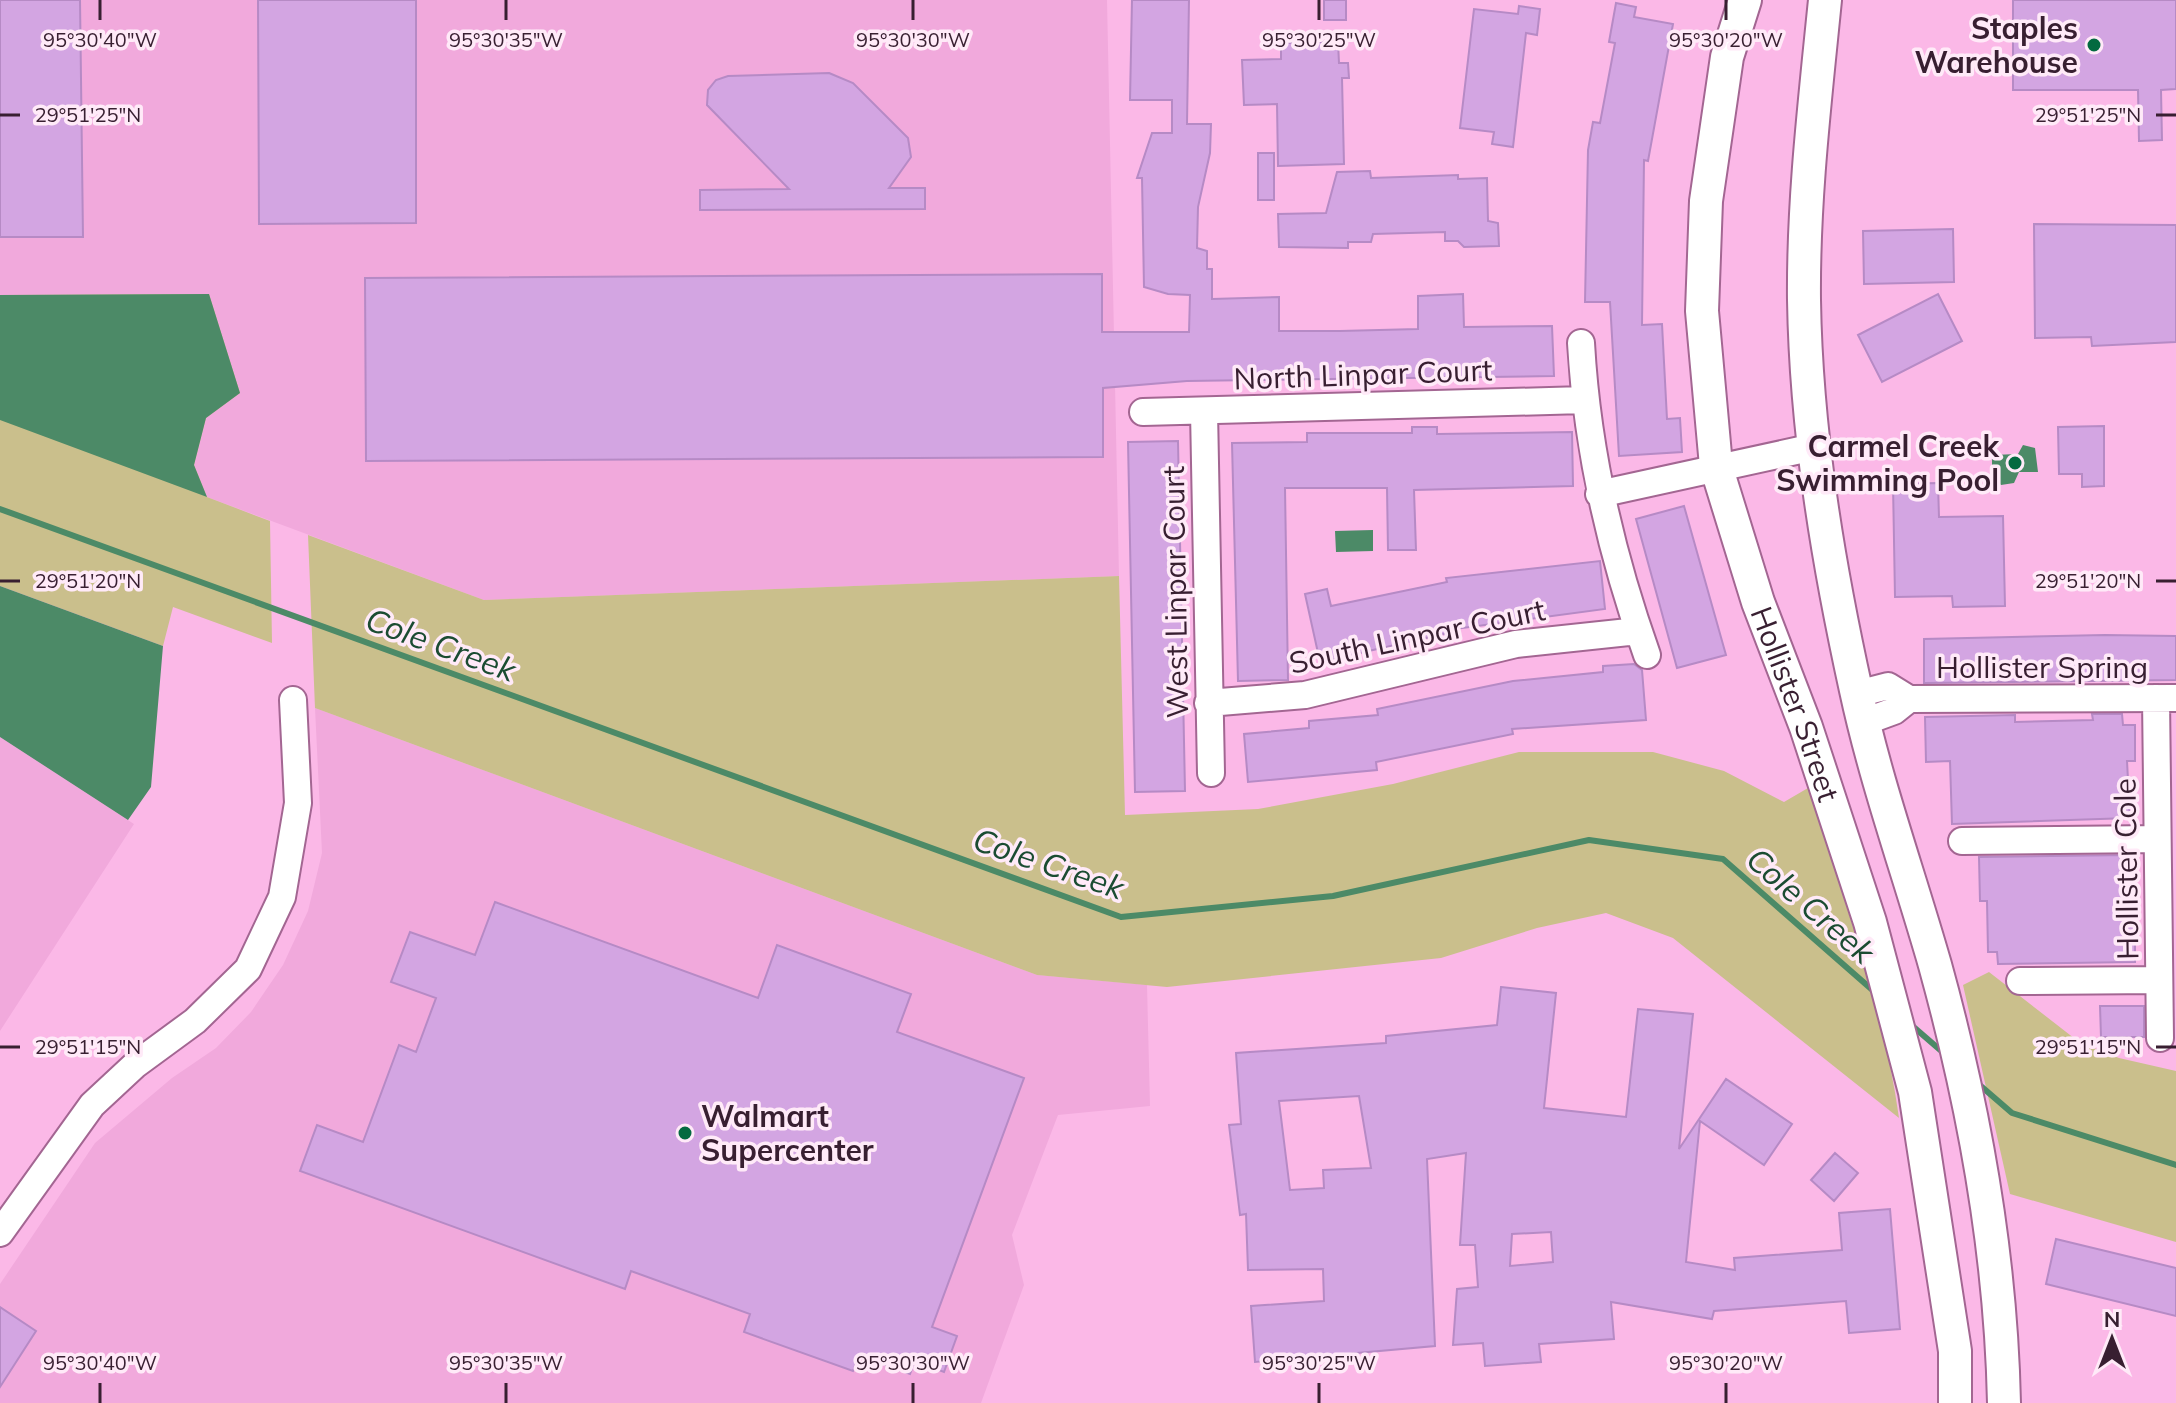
<svg xmlns="http://www.w3.org/2000/svg" width="2176" height="1403" viewBox="0 0 2176 1403" font-family="Mulish,sans-serif">
  <style>
    .built { fill: #f1a9dc }
    .green { fill: #cabf8c }
    .water { fill: #4c8a67 }
    .lines { fill: none; stroke-linecap: round; stroke-linejoin: round }
    .stream { stroke: #4c8a67; stroke-width: 6 }
    .building { fill: #d3a5e2; stroke: #b68ac5; stroke-width: 2; fill-rule: evenodd }
    .minor-casing { stroke: #a36692; stroke-width: 30 }
    .major-casing { stroke: #a36692; stroke-width: 36 }
    .minor { stroke: #fff; stroke-width: 26 }
    .major { stroke: #fff; stroke-width: 32 }
    .ticks { fill: none; stroke: #381f31; stroke-width: 3 }
    .poi-dot { fill: #036a40; stroke: #ffeaf8; stroke-width: 3 }
    .labels { text-anchor: middle; dominant-baseline: central; stroke-width: 7; stroke-linejoin: round; paint-order: stroke }
    .poi-label { font-size: 30px; font-weight: bold; fill: #381f31; stroke: #ffeaf8; text-anchor: end }
    .street-label { font-size: 30px; fill: #381f31; stroke: #ffeaf8 }
    .water-label { font-size: 32px; font-style: italic; fill: #1b4c32; stroke: #ffeaf8 }
    .ticks-label { font-size: 20px; text-anchor: middle; fill: #381f31; stroke: #ffeaf8; stroke-width: 7; stroke-linejoin: round; paint-order: stroke }
  </style>
  <rect width="100%" height="100%" fill="#fbb8e7"/>
  <path class="built" d="M0 0H1107L1119 576 484 600 207 497 194 465 206 418 209 295H0Z
    M315 708 1037 975 1147 985 1150 1106 1058 1115 1012 1235 1024 1285 981 1403H0V1284L95 1143 172 1078 216 1048 251 1012 283 965 308 911 322 853Z
    M0 737 134 824 0 1031Z"/>
  <path class="green" d="M209 294 240 393 206 418 194 465 207 497 270 521 272 643 173 607 163 646 0 586V295Z
    M308 535 484 600 1119 576 1125 815 1258 809 1393 784 1519 752H1653L1724 771 1784 802 1808 788C1842 893 1884 1009 1899 1118L1673 938 1606 913 1537 928 1441 958 1167 987 1037 975 315 708Z
    M1989 972 2079 1042 2119 1058 2176 1071V1242L2010 1194 1963 985Z"/>
  <path class="water" d="M209 294 240 393 206 418 194 465 207 497 0 420V295Z
    M2023 445 2035 448 2038 472H2019L2014 483 2001 485 1992 476V455L2018 454Z
    M1373 530V551L1336 552 1335 531Z
    M0 586 163 646 151 787 128 820 0 737Z"/>
  <g class="lines">
    <path class="stream" d="M0 509 1121 917 1333 896 1589 840 1723 859 1877 994
      M1909 1023 1946 1055
      M1975 1081 2012 1113 2176 1165"/>
  </g>
  <path class="building" d="M0 0H80L83 237H0Z
    M258 0H416V223L259 224Z
    M1132 0H1189L1187 124H1211L1210 153 1198 207 1197 248 1207 251V269H1212V299L1279 297V331H1340L1418 329V296L1463 294 1464 327 1552 326 1554 376 1187 381 1103 388V457L366 461 365 278 1102 274V332H1189L1190 295 1168 294 1144 287 1142 178H1137L1152 133H1172V100H1130Z
    M1324 0H1346V20H1324Z
    M2013 0H2176V89L2161 90 2162 140 2139 141 2138 90H2013Z
    M1616 3 1636 7 1634 17 1673 24 1648 161 1644 160 1642 325 1662 324 1667 419 1680 418 1682 452 1619 456 1610 302H1585L1588 150 1593 122 1600 123 1615 43 1609 42Z
    M1519 6 1540 9 1537 35 1526 33 1513 147 1492 144 1494 132 1460 128 1474 9 1518 14Z
    M1338 42 1339 63H1348L1349 78H1342L1344 164 1278 166 1277 104 1244 105 1242 60 1281 59V43Z
    M829 73 853 83 908 138 911 157 889 188H925V209L700 210V190L789 189 707 105 708 90 716 80 728 76Z
    M1258 153H1274V200H1258Z
    M1370 171 1371 178 1458 175V179L1487 178 1488 221 1498 223 1499 246 1464 247 1458 241H1445V232L1373 234 1371 242H1348V248L1279 247 1278 214 1326 213 1337 172Z
    M2034 224 2176 225V342L2092 346 2091 337 2035 338Z
    M1953 229 1954 282 1864 284 1863 231Z
    M1938 294 1962 341 1882 382 1858 335Z
    M2104 426V486L2082 487V474H2059L2058 427Z
    M1412 427H1437V434L1572 432 1573 486 1414 490 1416 550H1388L1387 488H1285L1288 680 1238 681 1232 443 1307 442V433H1412Z
    M1178 441 1185 791 1135 792 1128 442Z
    M1938 483 1939 517 2003 516 2005 606 1953 607 1952 596 1895 597 1893 484Z
    M1684 506 1726 655 1677 668 1636 519Z
    M1600 561 1605 609 1447 630 1448 633 1320 662 1305 594 1327 589 1331 606 1447 582 1446 578Z
    M2105 635 2176 636V680L1924 683V639Z
    M1634 664 1642 670 1646 720 1512 729 1513 734 1376 762 1377 770 1248 782 1244 734 1309 728V721L1378 715 1377 709 1513 681 1603 672V666Z
    M2092 714H2122L2123 725H2135V761H2127L2130 818 1952 824 1950 761 1926 762 1925 717 2015 715V722L2093 720Z
    M2129 855 2128 915H2135V962L1998 964 1997 952H1988L1987 901H1980L1979 857Z
    M495 902 758 998 777 945 911 994 897 1032 1024 1078 932 1327 957 1336 944 1372 915 1361 910 1374 859 1355 853 1371 744 1332 750 1314 631 1271 625 1289 300 1171 317 1125 363 1142 399 1045 416 1052 436 998 391 982 410 932 475 955Z
    M1501 987 1556 993 1544 1108 1626 1117 1638 1009 1693 1014 1679 1149 1726 1079 1792 1124 1764 1165 1700 1121 1686 1262 1735 1270 1734 1258 1842 1250 1839 1213 1890 1209 1900 1329 1849 1333 1846 1301 1714 1311 1712 1319 1611 1302 1614 1339 1539 1344 1541 1362 1485 1366 1483 1343 1453 1345 1457 1289 1478 1287 1475 1245H1460L1466 1153 1427 1159 1435 1346 1255 1362 1251 1306 1324 1301 1323 1269 1248 1270 1246 1214 1240 1215 1229 1125 1241 1124 1236 1053 1386 1043V1036L1497 1025ZM1359 1096 1371 1168 1323 1170 1324 1188 1290 1190 1279 1101ZM1551 1232 1553 1262 1510 1266 1512 1234Z
    M2100 1006H2144V1037H2101Z
    M1835 1153 1858 1173 1834 1201 1811 1180Z
    M2056 1239 2176 1268V1316L2046 1284Z
    M0 1307 36 1331 0 1387Z"/>
  <g class="lines">
    <g class="minor-casing">
      <path id="minor" d="M1581 343C1587 450 1611 554 1647 655
        M1204 411 1211 773
        M1143 412 1584 400
        M1599 494 1814 447
        M1857 694 1888 686 1909 699 2176 698
        M2156 698 2160 1038
        M1208 703 1305 695 1516 644 1638 631
        M1864 722 1894 711 1909 699
        M1962 841 2157 839
        M2020 981 2159 980
        M0 1233 92 1105 135 1065 195 1021 248 969 282 897 298 803 293 700"/>
    </g>
    <g class="major-casing">
      <g id="major">
        <path id="s1" d="M1745 0 1727 57 1706 201 1702 311 1716 466 1758 602 1806 727 1870 922 1915 1092 1955 1351V1403"/>
        <path d="M1825 0C1815 100 1803 200 1804 300 1806 431 1828 563 1856 690 1876 783 1909 874 1935 965 1974 1106 2001 1256 2004 1403"/>
      </g>
    </g>
    <use href="#minor" class="minor"/>
    <use href="#major" class="major"/>
  </g>
  <path class="ticks" d="M100 0V20M506 0V20M913 0V20M1319 0V20M1726 0V20M0 115H20M2156 115H2176M0 581H20M2156 581H2176M0 1047H20M2156 1047H2176M100 1383V1403M506 1383V1403M913 1383V1403M1319 1383V1403M1726 1383V1403"/>
  <g class="poi-dot">
    <circle cx="2094" cy="45" r="8"/>
    <circle cx="2015" cy="463" r="8"/>
    <circle cx="685" cy="1133" r="8"/>
  </g>
  <g class="labels">
    <g class="poi-label">
      <text x="2078" y="28">Staples<tspan x="2078" dy="34">Warehouse</tspan></text>
      <text x="1999" y="446">Carmel Creek<tspan x="1999" dy="34">Swimming Pool</tspan></text>
      <text x="701" y="1116" text-anchor="start">Walmart<tspan x="701" dy="34">Supercenter</tspan></text>
    </g>
    <g class="street-label">
      <text transform="translate(1363 374) rotate(-2)">North Linpar Court</text>
      <text transform="translate(1175 592) rotate(-91)">West Linpar Court</text>
      <text transform="translate(1417 636) rotate(-12)">South Linpar Court</text>
      <text x="2042" y="667">Hollister Spring</text>
      <text stroke="none"><textPath href="#s1" startOffset="722">Hollister Street</textPath></text>
      <text transform="translate(2126 869) rotate(-91)">Hollister Cole</text>
    </g>
    <g class="water-label">
      <text transform="translate(441 644) rotate(20)">Cole Creek</text>
      <text transform="translate(1049 863) rotate(19)">Cole Creek</text>
      <text transform="translate(1811 905) rotate(41)">Cole Creek</text>
    </g>
  </g>
  <g class="ticks-label">
    <text x="100" y="47">95°30'40"W</text>
    <text x="506" y="47">95°30'35"W</text>
    <text x="913" y="47">95°30'30"W</text>
    <text x="1319" y="47">95°30'25"W</text>
    <text x="1726" y="47">95°30'20"W</text>
    <text x="88" y="122">29°51'25"N</text>
    <text x="2088" y="122">29°51'25"N</text>
    <text x="88" y="588">29°51'20"N</text>
    <text x="2088" y="588">29°51'20"N</text>
    <text x="88" y="1054">29°51'15"N</text>
    <text x="2088" y="1054">29°51'15"N</text>
    <text x="100" y="1370">95°30'40"W</text>
    <text x="506" y="1370">95°30'35"W</text>
    <text x="913" y="1370">95°30'30"W</text>
    <text x="1319" y="1370">95°30'25"W</text>
    <text x="1726" y="1370">95°30'20"W</text>
  </g>
  <g transform="translate(2112 1339)" stroke="#ffeaf8" stroke-width="6" paint-order="stroke">
  <path d="M0-6L14 30L0 20L-14 30Z" fill="#381f31"/>
  <text y="-12" font-size="22" font-weight="bold" text-anchor="middle" fill="#381f31">N</text>
  </g>
</svg>
